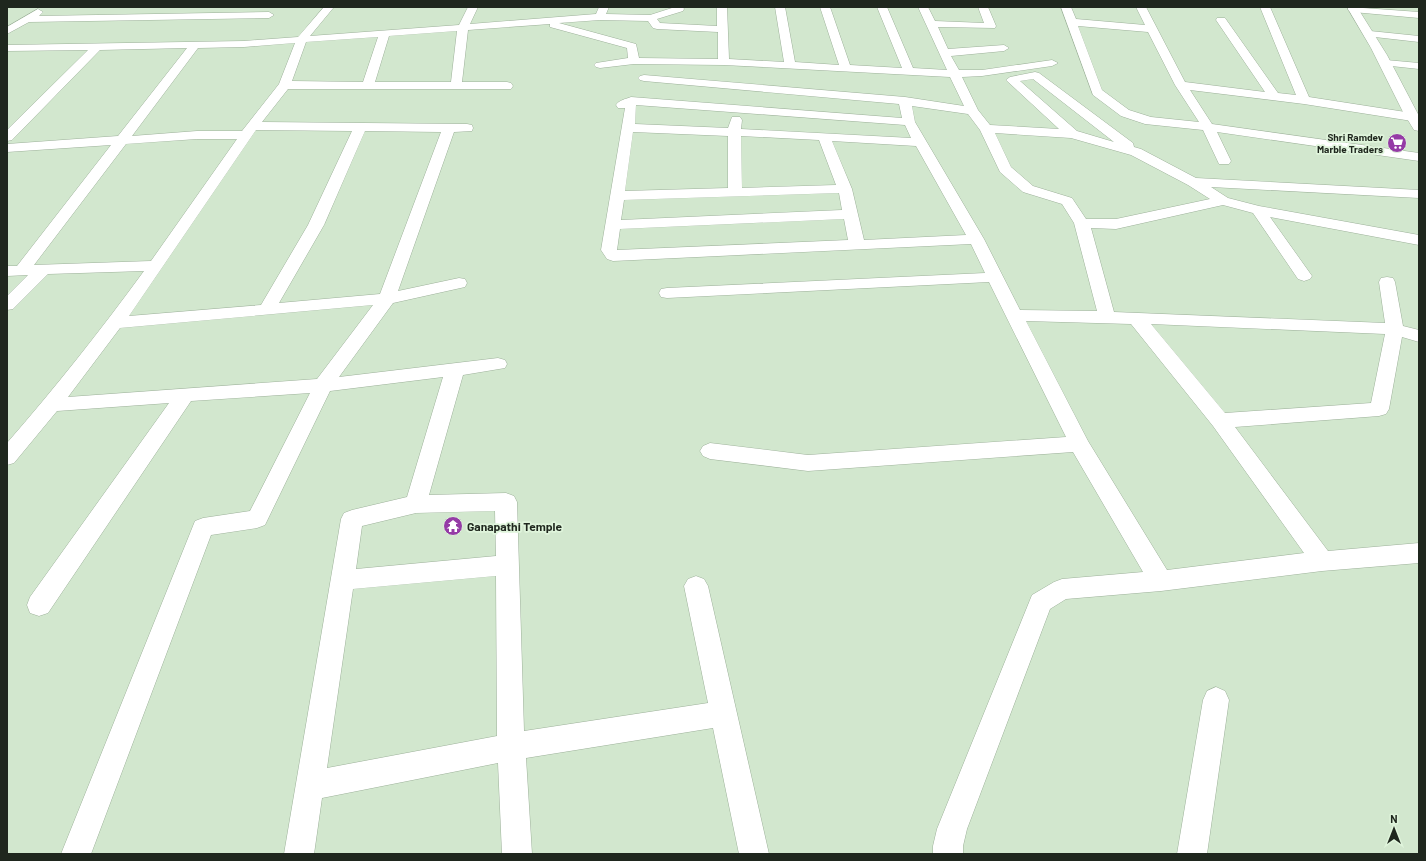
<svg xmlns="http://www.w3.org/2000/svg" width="1426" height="861" viewBox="0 0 1426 861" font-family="Barlow,sans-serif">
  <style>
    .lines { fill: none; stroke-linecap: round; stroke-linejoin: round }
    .minor-casing { stroke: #9db19a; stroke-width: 1 }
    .tertiary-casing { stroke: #9db19a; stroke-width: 1 }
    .minor { fill: #fff; fill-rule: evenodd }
    .tertiary { fill: #fff; fill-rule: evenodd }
    .labels { text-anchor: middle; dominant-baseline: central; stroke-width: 3.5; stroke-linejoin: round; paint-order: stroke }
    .far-poi-label { font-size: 10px; font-weight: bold; fill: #1f271e; stroke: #dff4db; text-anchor: end }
    .poi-label { font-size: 12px; font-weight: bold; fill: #1f271e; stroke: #dff4db; text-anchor: start }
  </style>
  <rect width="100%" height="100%" fill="#d2e7ce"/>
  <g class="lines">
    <g class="minor-casing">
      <path id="minor" d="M324 7H334L310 36 459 25 468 7H478L470 24 596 14 599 7H609L606 14 650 15 675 7H683L684 9 683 11 657 19 660 23 717 26V7H727L729 59 784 62 775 7H785L795 62 839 65 820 7H830L850 65 902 68 877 7H887L913 68 947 70 918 7H928L935 21 984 23 978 7H988L996 26 995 28 938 27 948 49 1004 45 1009 48 1004 51 951 56 959 70H982L1052 60 1058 63 1052 66 982 76 962 77 978 110 990 125 1059 129 1006 80 1010 77 1035 72 1039 73 1133 143 1134 147 1141 149 1196 178 1419 190V198L1211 187 1228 198 1259 206 1419 235V245L1270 217 1312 276 1310 279 1304 281 1298 279 1253 213 1223 205 1116 229 1091 228 1114 312 1385 323 1379 282 1381 278 1387 277 1393 278 1395 282 1403 326 1419 330V342L1402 337 1389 409 1386 414 1379 416 1235 427 1328 551 1419 543V563L1322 571 1161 591 1066 599 1050 609 967 829 963 846V854H933V846L937 829 1032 595 1054 582 1062 579 1143 572 1073 452 808 471 710 459 703 456 700 451 703 446 710 443 808 455 1066 437 989 282 667 298 661 297 659 293 661 289 667 288 985 273 971 244 613 261 607 259 601 250 625 108H618L616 105C619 100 626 99 631 97L902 118 899 104 644 81 640 80 638 78 640 76 644 75 905 97 964 106 950 77 724 65 634 64 600 68 596 67 594 65 596 63 628 58 627 48 550 27V24L468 30 462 82H507L511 83 513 86 511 89H288L262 122 467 124 472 125 473 128 472 131 454 132 398 291 459 278 465 279 467 283 465 287 393 303 339 377 498 358 505 360 507 364 505 368 463 375 429 495 506 493 514 496 517 502 524 731 708 703 684 586 688 579 696 576 704 579 708 586 769 854H739L713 728 526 758 532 854H502L498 763 322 798 314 854H284L341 519 344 513 352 510 407 497 443 377 330 391 265 525 257 528 211 535 91 854H61L195 521 203 518 250 511 310 393 191 401 48 613 39 616 30 613 27 605 30 597 169 403 57 411 14 463 7 465V443C55 388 101 330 144 271L48 274 13 309 7 310V296L28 275 7 276V266H17L111 145 7 152V144L118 136 187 48 100 50 12 140 7 141V130L88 50 7 51V45L244 41 298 37ZM600 20 648 21 653 28 657 29 718 32V59L639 58 636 44 559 23ZM457 31 451 82H375L389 36ZM378 37 363 82 292 81 306 42ZM295 43 279 84 242 131H197L132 136 198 48 244 47ZM1033 79 1114 142 1077 131 1020 81ZM636 105 905 125 911 138 741 129 742 120 740 117H732L728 128 635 124ZM912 106 968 114 980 130 1000 172 1023 192 1062 204 1074 223 1097 311 1020 310 984 239 915 122ZM256 130 352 131 308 225 261 305 129 316ZM365 131 441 132 380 294 279 303 324 225ZM633 132 728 136V188L625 191ZM995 133 1071 138 1131 155 1188 185 1210 199 1116 219H1086L1072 198 1033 186 1011 167ZM741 136 819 140 836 185 742 188ZM197 139H237L151 261 34 265 126 144ZM832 141 916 146 966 235 864 240 852 189ZM839 193 842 210 621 220 624 200ZM844 219 848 240 617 250 620 229ZM373 305 317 379 68 397 120 328ZM1026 321 1131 324 1213 426 1304 553 1167 570 1088 441ZM1151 324 1385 334 1371 403 1225 413ZM495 511 496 556 356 569 362 526 416 513ZM496 576 497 736 327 768 353 589Z
        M1061 7H1071L1076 19 1145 25 1136 7H1146L1185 82 1265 92 1216 20 1217 18H1225L1278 93 1296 95 1260 7H1270L1309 97 1412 113 1416 114 1418 117 1416 120 1412 121 1304 104 1190 90 1212 124 1419 153V161L1217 132 1231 161 1229 164H1219L1203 130 1145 124 1121 116 1093 95ZM1078 26 1148 32 1175 85 1199 122 1151 117 1129 110 1102 90Z
        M1349 7 1419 12V18L1353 12 1349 11 1348 9Z
        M38 9 43 12 39 16 269 12 274 15 269 18 29 22 7 34V27Z
        M1370 31 1419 36V42L1366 36 1365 34 1366 32Z
        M1386 60 1419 63V69L1382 65 1380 63Z
        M1216 687 1225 691 1229 700 1207 854H1177L1203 700 1207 691Z"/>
    </g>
    <g class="tertiary-casing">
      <path id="tertiary" d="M1347 7H1357L1387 55 1419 116V131L1414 130 1403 112 1371 48Z"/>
    </g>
    <use href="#minor" class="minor"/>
    <use href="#tertiary" class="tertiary"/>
  </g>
  <defs>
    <g id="supermarket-disc" transform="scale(1)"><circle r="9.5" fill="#953ba6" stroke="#dff4db"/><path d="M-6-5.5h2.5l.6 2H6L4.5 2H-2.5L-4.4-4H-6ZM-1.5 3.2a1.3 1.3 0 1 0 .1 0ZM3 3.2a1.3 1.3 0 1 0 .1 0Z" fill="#fff"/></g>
    <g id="temple-disc" transform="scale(1)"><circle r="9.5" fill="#953ba6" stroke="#dff4db"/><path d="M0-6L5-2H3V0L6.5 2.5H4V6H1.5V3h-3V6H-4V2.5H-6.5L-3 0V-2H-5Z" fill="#fff"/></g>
  </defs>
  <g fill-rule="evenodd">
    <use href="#supermarket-disc" x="1397" y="143"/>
    <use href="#temple-disc" x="453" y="526"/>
  </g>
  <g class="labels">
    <g class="far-poi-label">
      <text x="1383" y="137">Shri Ramdev<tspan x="1383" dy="12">Marble Traders</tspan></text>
    </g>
    <g class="poi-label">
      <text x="467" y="526">Ganapathi Temple</text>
    </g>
  </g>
  <rect width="1426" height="861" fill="none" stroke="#1f271e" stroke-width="16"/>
  <g transform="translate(1394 829)" stroke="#dff4db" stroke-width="3" paint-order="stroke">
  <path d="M0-3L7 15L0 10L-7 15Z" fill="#1f271e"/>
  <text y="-6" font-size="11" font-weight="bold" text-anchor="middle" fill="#1f271e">N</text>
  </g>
</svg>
